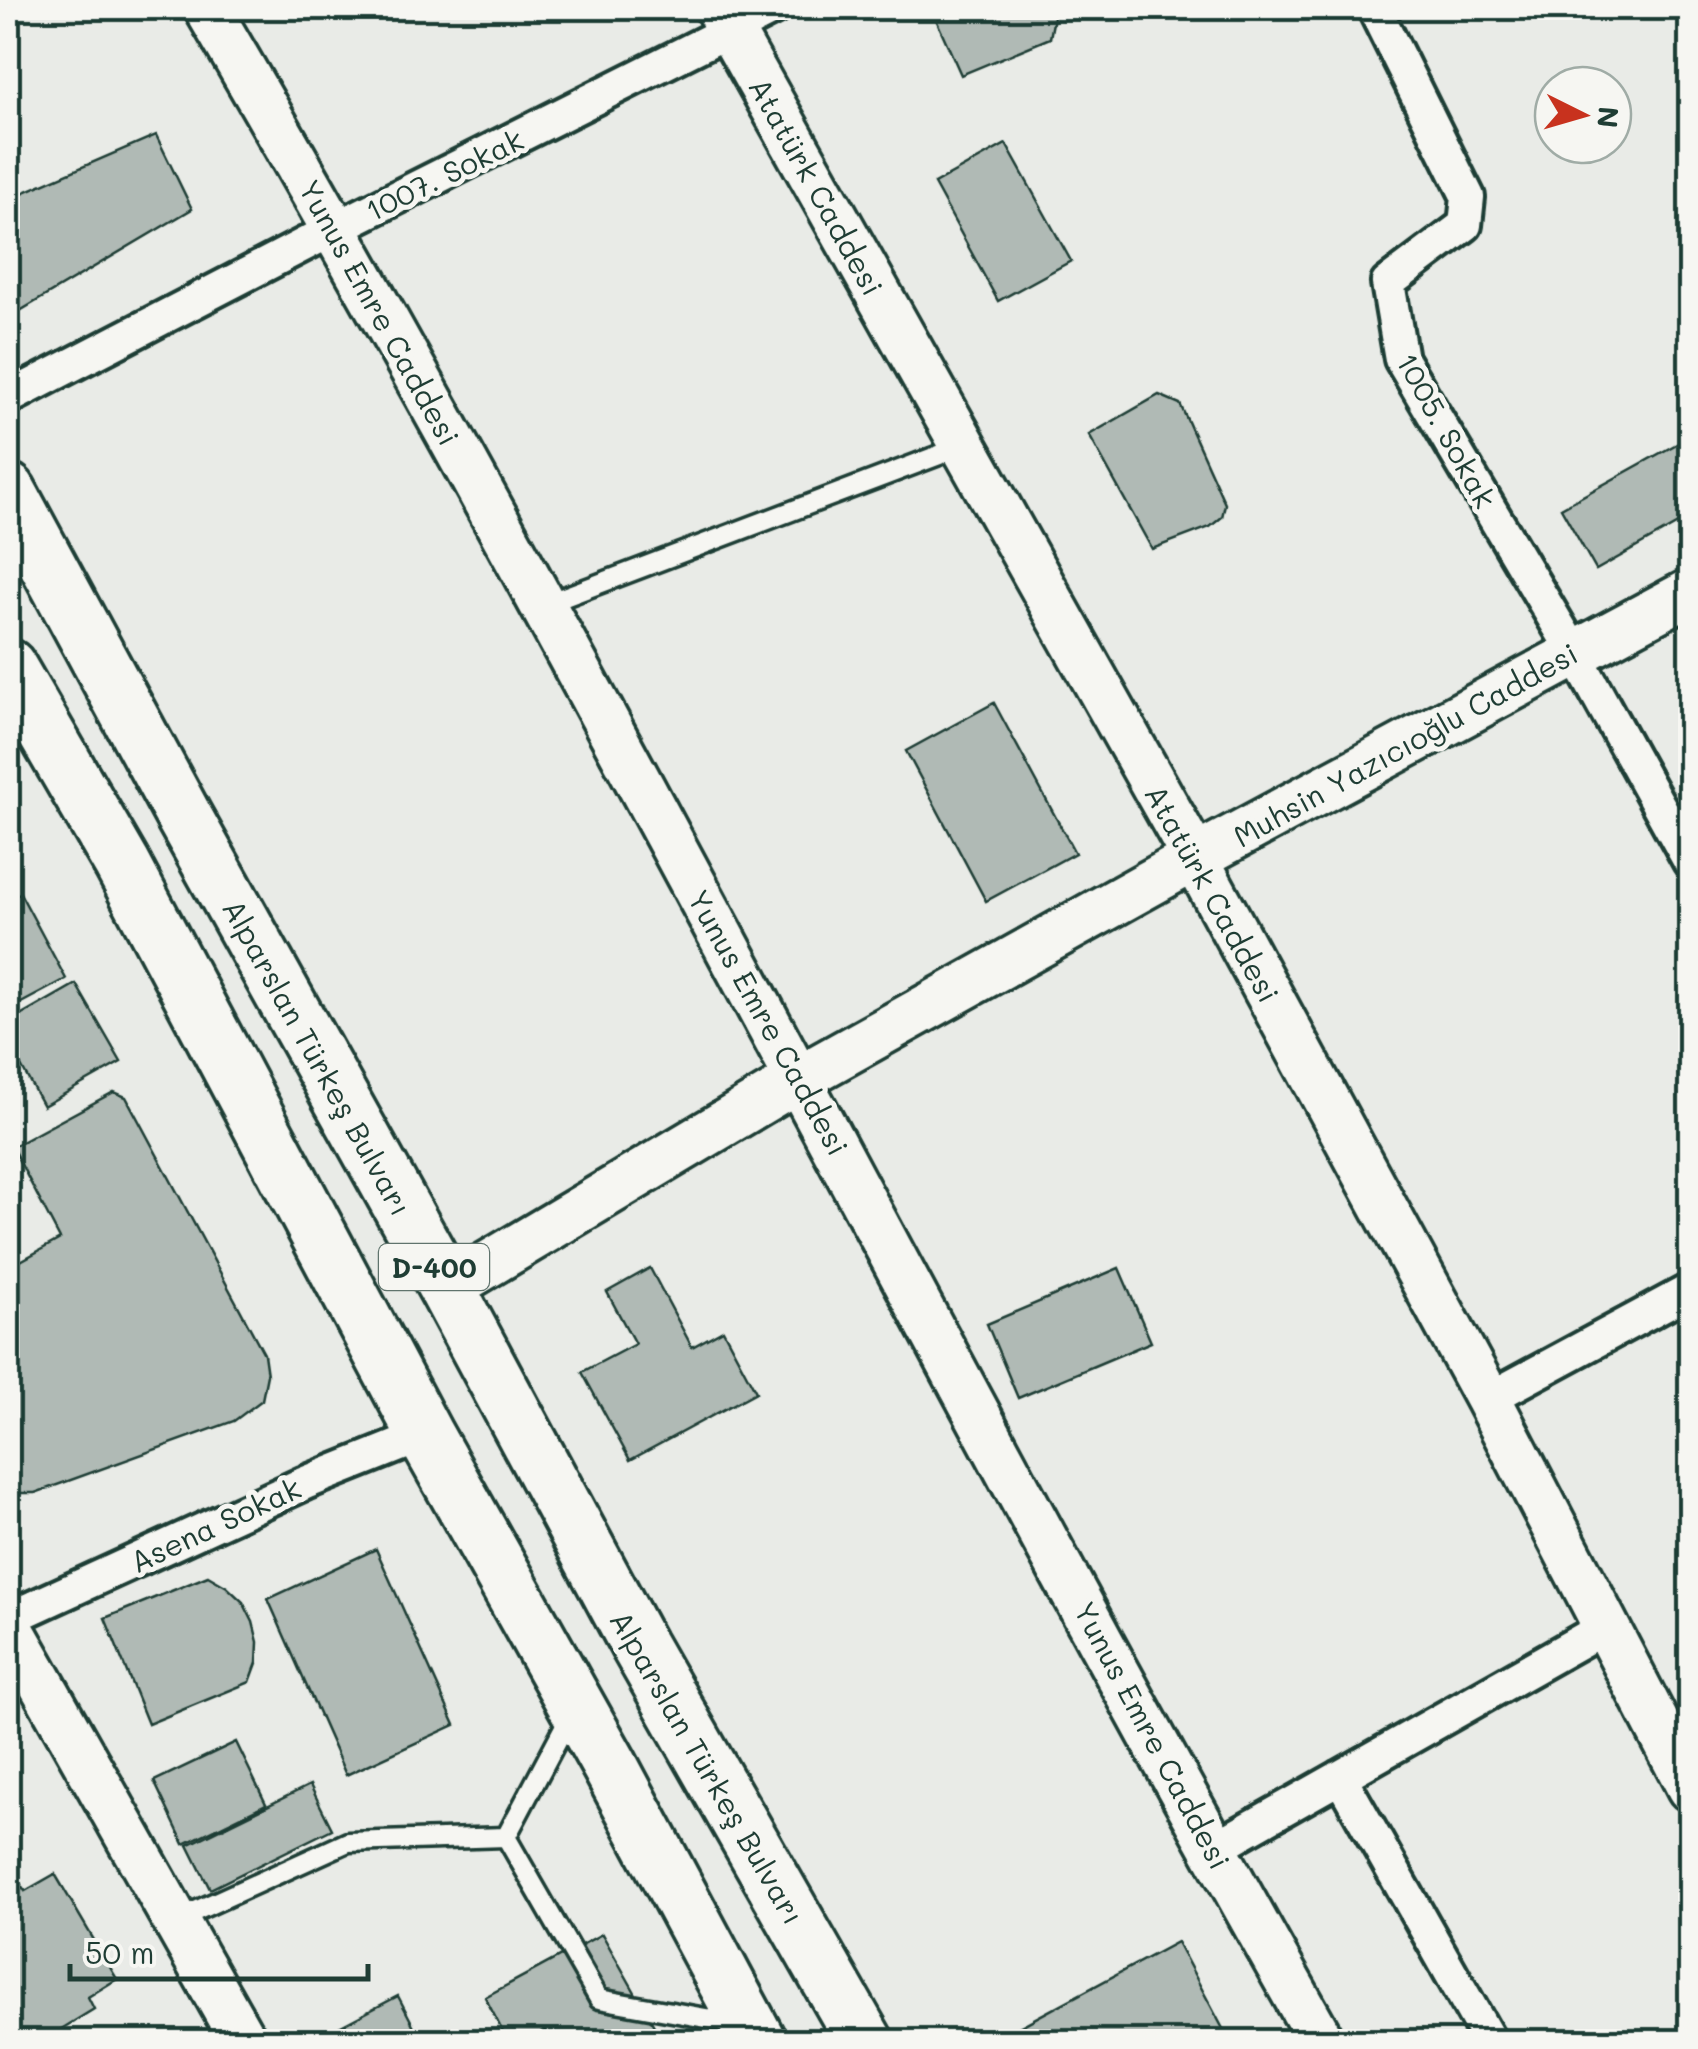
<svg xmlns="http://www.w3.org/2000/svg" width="1698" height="2049" viewBox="0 0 1698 2049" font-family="Mali,sans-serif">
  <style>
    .building { fill: #b0bab5; stroke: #1f3d34; stroke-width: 2.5 }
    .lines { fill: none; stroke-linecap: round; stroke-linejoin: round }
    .lane-casing { stroke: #1f3d34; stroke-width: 25 }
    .street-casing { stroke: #1f3d34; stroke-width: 40 }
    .secondary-casing { stroke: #1f3d34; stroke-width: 52 }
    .highway-casing { stroke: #1f3d34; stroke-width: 62 }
    .lane { stroke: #f6f6f2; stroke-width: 18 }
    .street { stroke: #f6f6f2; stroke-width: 32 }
    .secondary { stroke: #f6f6f2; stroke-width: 45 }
    .highway { stroke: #f6f6f2; stroke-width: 55 }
    .labels { text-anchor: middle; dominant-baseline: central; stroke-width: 10; stroke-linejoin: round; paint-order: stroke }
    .shield { fill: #f6f6f2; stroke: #60746d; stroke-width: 2.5 }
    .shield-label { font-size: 28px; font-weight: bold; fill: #1f3d34 }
    .street-label { font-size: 30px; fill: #1f3d34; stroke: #f6f6f2 }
  </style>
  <rect width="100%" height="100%" fill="#e9ebe7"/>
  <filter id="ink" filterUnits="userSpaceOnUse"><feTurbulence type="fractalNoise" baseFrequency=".01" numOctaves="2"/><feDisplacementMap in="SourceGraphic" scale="20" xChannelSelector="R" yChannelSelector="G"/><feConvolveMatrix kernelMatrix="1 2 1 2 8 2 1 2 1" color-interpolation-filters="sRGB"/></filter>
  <g filter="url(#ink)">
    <path class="building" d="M931 8H1050L1054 17 1050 38 961 75Z
      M156 135 192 209 8 318V199Z
      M1006 144 1071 261 998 301 934 184Z
      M1159 395 1180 404 1225 504 1222 517 1210 527 1152 549 1089 435Z
      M1684 440 1690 453V517L1596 570 1561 508Z
      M994 703 1075 853 986 901 906 751Z
      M20 893 66 979 8 1010V900Z
      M76 984 121 1062 43 1106 8 1042V1023Z
      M114 1092 126 1097 264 1354 267 1375 262 1400 234 1421 35 1493H16L8 1484V1268L60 1239 12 1147Z
      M650 1268 692 1347 723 1330 756 1392 630 1460 582 1372 635 1344 607 1292Z
      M1119 1268 1151 1342 1018 1398 987 1324Z
      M376 1549 455 1725 346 1775 268 1599Z
      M208 1576 227 1587 243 1602 253 1622 258 1642 257 1663 250 1682 148 1724 105 1618Z
      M236 1742 266 1804 184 1844 154 1781Z
      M310 1785 332 1829 210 1889 188 1845Z
      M55 1874 117 1979 88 1997 94 2009 40 2042H24L8 2014V1882L16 1877 25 1891Z
      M602 1934 663 2042H551L545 2031 519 2042H508L485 1997Z
      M1177 1942 1230 2042H991Z
      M398 1996 422 2042H325L322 2036Z"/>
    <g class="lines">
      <g class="lane-casing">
        <path id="lane" d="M543 605 963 446
          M571 1714 506 1837 599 1999 734 2023
          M176 1920 348 1842 506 1837"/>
      </g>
      <g class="street-casing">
        <path id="street" d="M1374 8 1468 197 1465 225 1388 283 1401 359 1574 652 1690 862
          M8 398 336 228 774 8
          M1488 1399 1690 1290
          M8 1619 305 1483 425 1435
          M1340 1777 1490 2042
          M1213 1849 1607 1626"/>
      </g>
      <g class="secondary-casing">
        <path id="secondary" d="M207 8C597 675 941 1369 1322 2042
          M718 8 1195 858 1488 1399 1690 1788
          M447 1289 800 1078 1195 858 1690 592
          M8 1624 244 2042"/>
      </g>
      <g class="highway-casing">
        <path id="highway" d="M8 491 184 817 447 1289 639 1646 865 2042
          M8 667 122 864 425 1435 609 1764 758 2042"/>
      </g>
      <use href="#lane" class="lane"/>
      <use href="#street" class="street"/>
      <use href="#secondary" class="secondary"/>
      <use href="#highway" class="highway"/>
    </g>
  </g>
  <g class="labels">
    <rect class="shield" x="379" y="1244" width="110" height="46" rx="8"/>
    <g class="shield-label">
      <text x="434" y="1267">D-400</text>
    </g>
    <g class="street-label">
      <text transform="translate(444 174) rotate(-26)">1007. Sokak</text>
      <text transform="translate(817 186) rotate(61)">Atatürk Caddesi</text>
      <text transform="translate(380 312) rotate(61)">Yunus Emre Caddesi</text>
      <text transform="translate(1447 430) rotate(61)">1005. Sokak</text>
      <text transform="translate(1405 744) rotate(-29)">Muhsin Yazıcıoğlu Caddesi</text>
      <text transform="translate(1213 893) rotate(61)">Atatürk Caddesi</text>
      <text transform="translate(769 1022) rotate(61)">Yunus Emre Caddesi</text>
      <text transform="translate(318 1057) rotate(61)">Alparslan Türkeş Bulvarı</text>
      <text transform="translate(215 1524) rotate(-25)">Asena Sokak</text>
      <text transform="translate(1153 1735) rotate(62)">Yunus Emre Caddesi</text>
      <text transform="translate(708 1767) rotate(60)">Alparslan Türkeş Bulvarı</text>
    </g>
  </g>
  <rect width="1698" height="2049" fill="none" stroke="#f6f6f2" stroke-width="40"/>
  <rect x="20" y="20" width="1658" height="2009" fill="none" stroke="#1f3d34" stroke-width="4" filter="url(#ink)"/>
  <g transform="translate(1583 115) rotate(95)"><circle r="48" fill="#f6f6f2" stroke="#a0aca6" stroke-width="2.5"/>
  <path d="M0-8L18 38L0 25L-18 38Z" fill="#c8321e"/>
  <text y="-15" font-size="28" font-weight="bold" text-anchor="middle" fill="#1f3d34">N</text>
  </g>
  <path d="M70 1964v15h298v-15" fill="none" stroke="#1f3d34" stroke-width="5"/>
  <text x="85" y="1964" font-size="30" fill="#1f3d34" stroke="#f6f6f2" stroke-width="8" paint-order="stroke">50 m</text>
</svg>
